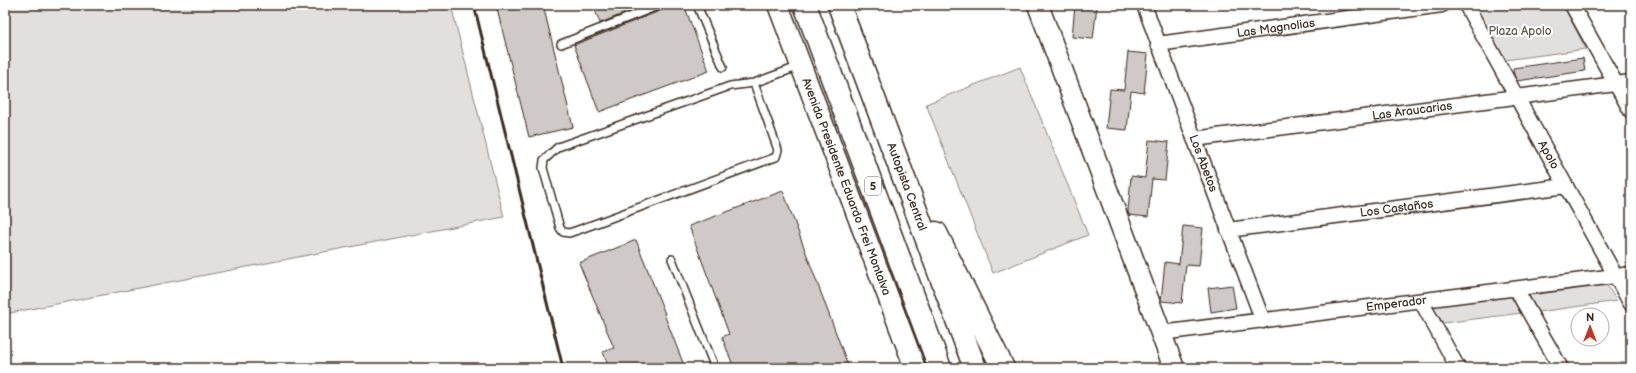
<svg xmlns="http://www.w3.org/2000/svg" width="1636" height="373" viewBox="0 0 1636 373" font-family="'Balsamiq Sans',sans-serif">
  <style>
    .green { fill: #e2e0de; stroke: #8e857e }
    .building { fill: #cfcac7; stroke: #3b2a1e }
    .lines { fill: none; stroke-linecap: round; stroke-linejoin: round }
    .service-casing { stroke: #3b2a1e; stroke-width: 10 }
    .minor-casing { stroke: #3b2a1e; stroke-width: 17 }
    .secondary-casing { stroke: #3b2a1e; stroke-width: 23 }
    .motorway-casing { stroke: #3b2a1e; stroke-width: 25 }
    .service { stroke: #fff; stroke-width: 7 }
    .minor { stroke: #fff; stroke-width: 14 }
    .secondary { stroke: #fff; stroke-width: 20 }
    .motorway { stroke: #fff; stroke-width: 22 }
    .rail { stroke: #3b2a1e; stroke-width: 3 }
    .labels { text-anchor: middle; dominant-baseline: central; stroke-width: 4; stroke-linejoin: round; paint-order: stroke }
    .shield { fill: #fff; stroke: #766a62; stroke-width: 1 }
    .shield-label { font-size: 11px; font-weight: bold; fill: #3b2a1e }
    .street-label { font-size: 12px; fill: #3b2a1e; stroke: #fff }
    .park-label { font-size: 12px; fill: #65584e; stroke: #fff }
  </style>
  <rect width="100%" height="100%" fill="#fff"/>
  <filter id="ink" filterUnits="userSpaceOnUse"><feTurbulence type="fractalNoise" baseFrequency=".025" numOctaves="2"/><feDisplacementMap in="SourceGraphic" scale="8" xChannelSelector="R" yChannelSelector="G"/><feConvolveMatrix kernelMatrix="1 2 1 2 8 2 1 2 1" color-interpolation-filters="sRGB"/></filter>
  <g filter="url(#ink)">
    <path class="green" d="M5 5H451L504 217 5 314Z
      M1475 5H1563L1586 49 1505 60Z
      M1020 67 1088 235 993 273 926 104Z
      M1606 284 1617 301 1538 312 1527 294Z
      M1512 296 1522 313 1443 323 1432 306Z"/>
    <path class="building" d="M496 5H543L573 127 529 137Z
      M593 5H646L600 23Z
      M665 5H684L709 71 599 112 574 45 662 10Z
      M1075 5H1097L1093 39 1072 37Z
      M1128 52 1148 54 1144 93 1131 91 1127 130 1106 128 1110 89 1124 90Z
      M1583 58 1585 71 1517 81 1514 75 1513 68Z
      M1149 140 1169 142 1165 180 1152 179 1148 217 1129 215 1128 211 1131 176 1145 178Z
      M783 191 849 368H734L722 337 729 334 689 226Z
      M1183 226 1203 228 1199 266 1186 265 1182 303 1161 301 1165 262 1179 264Z
      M636 240 665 314H664L685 368H609L603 352 614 348 579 263Z
      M1232 285 1236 308 1211 312 1208 288Z"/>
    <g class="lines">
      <g class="service-casing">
        <path id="service" d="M697 5 723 67
          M561 44 660 5
          M754 83 778 150 776 157 578 230 569 233 563 232 560 228 543 168 544 160 558 147 730 86 754 83 800 66
          M672 259 715 368"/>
      </g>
      <g class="minor-casing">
        <g id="minor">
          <path id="s1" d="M1144 5 1263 321"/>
          <path id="s2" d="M1466 5 1631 304"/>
          <path d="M1572 5 1631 111"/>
          <path id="s3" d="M1158 44 1442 5"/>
          <path id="s4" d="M1194 139 1631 82"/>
          <path id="s5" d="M1228 230 1566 186"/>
          <path d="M1516 289 1561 368"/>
          <path d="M1421 301 1458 368"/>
          <path id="s6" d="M1161 333 1631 274"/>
        </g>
      </g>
      <g class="secondary-casing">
        <g id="secondary">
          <path id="s7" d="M778 5 915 368"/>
          <path d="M1038 5 1174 368"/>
        </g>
      </g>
      <g class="motorway-casing">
        <g id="motorway">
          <path d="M805 5 940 368"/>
          <path id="s8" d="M839 5 975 368"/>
          <path d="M936 233 1003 368"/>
        </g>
      </g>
      <use href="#service" class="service"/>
      <use href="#minor" class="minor"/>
      <use href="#secondary" class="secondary"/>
      <use href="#motorway" class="motorway"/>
      <path class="rail" d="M474 5 563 368"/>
    </g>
  </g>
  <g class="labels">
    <rect class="shield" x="865" y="177" width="16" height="18" rx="3"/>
    <g class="shield-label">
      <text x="873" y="186">5</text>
    </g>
    <g class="street-label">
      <text stroke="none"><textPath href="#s3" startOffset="119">Las Magnolias</textPath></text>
      <text stroke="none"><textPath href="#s4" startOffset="220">Las Araucarias</textPath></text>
      <text stroke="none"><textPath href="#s2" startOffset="171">Apolo</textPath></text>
      <text stroke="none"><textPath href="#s1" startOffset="169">Los Abetos</textPath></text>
      <text stroke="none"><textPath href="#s7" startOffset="194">Avenida Presidente Eduardo Frei Montalva</textPath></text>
      <text stroke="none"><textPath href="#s8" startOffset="194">Autopista Central</textPath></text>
      <text stroke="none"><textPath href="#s5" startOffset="170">Los Castaños</textPath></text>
      <text stroke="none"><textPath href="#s6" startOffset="237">Emperador</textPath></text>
    </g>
    <g class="park-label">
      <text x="1520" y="31">Plaza Apolo</text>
    </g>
  </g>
  <rect width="1636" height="373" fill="none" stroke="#fff" stroke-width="20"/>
  <rect x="10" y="10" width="1616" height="353" fill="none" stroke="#3b2a1e" stroke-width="1.5" filter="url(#ink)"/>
  <g transform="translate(1590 327)"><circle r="19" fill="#ffffff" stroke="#b1aaa5"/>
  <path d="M0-3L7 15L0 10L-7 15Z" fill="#c8321e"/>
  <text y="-6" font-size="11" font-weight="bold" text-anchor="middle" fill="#3b2a1e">N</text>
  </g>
</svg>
